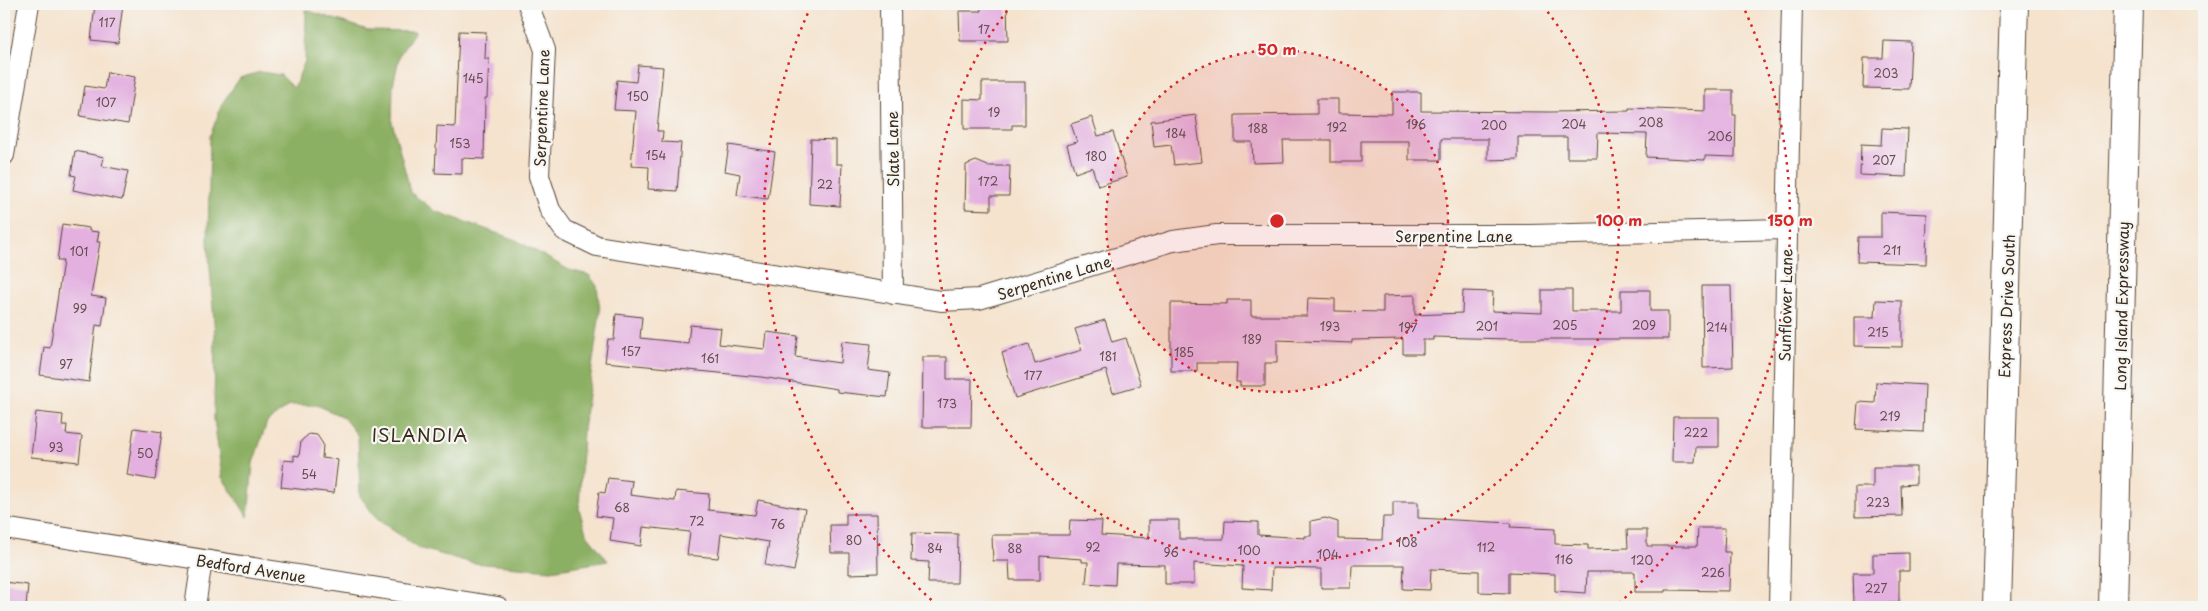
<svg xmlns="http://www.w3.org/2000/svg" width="2208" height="611" viewBox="0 0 2208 611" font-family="'Playpen Sans',sans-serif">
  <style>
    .forest { fill: #8cb064; stroke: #646d41 }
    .building { fill: #e3b0e0 }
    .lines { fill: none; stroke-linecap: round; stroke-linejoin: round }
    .minor-casing { stroke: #574638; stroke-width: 22 }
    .secondary-casing { stroke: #574638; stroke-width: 30 }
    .motorway-casing { stroke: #574638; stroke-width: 30 }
    .minor { stroke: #fff; stroke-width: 20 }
    .secondary { stroke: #fff; stroke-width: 28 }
    .motorway { stroke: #fff; stroke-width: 28 }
    .ring { fill: none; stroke: #d62828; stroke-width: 2.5; stroke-dasharray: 2.5 5 }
    .labels { text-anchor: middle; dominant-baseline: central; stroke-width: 4.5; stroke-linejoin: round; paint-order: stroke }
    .number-label { font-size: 12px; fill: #654c4e }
    .street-label { font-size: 15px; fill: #3b2a1e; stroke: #f6f6f2 }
    .quarter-label { font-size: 18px; letter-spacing: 1px; fill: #3b2a1e; stroke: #f6f6f2 }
    .centre { fill: #d62828; stroke: #f6f6f2; stroke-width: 2.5 }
    .ring-label { font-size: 15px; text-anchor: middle; font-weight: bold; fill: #d62828; stroke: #f6f6f2; stroke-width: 4.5; stroke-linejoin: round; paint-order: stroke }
  </style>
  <rect width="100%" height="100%" fill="#f6f6f2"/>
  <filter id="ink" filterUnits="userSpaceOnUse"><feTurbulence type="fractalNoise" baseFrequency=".02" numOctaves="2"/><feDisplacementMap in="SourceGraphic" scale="10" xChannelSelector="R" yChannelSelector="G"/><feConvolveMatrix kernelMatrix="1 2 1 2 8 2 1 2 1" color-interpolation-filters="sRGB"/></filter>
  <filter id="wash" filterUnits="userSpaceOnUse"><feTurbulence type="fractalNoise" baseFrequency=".0096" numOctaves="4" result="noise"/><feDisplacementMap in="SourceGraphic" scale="20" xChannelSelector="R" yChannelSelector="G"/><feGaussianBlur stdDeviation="1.12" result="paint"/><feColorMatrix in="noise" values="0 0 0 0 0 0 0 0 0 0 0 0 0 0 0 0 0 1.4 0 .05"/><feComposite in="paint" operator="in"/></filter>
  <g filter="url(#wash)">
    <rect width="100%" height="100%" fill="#f5e3ce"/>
    <path class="forest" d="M306 10 368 30 415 31 400 54 393 85 392 122 411 193 435 211 516 240 569 270 589 275 597 286 600 312 583 430 579 509 586 533 608 561 551 570 473 563 418 548 377 519 360 496 358 436 343 417 317 405H290L267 422 253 463 248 517 222 477 214 419 215 335 208 241 210 136 223 102 240 78 260 72 281 75 294 88 305 61Z"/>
    <g id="blocks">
      <path class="building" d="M95 4H123L118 43 91 40Z
        M980 4H1007L1008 41H960L959 11H981Z
        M459 31 486 32 485 59H489L487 98H485L484 159 462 158V174L435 173 437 126 455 127Z
        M1884 41 1911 42 1909 89 1863 88 1864 58H1883Z
        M638 65 663 67 657 131H663L662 142 681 143 677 191 648 189 649 167 631 166 636 111 614 110 617 80 636 82Z
        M107 72 135 77 128 124 80 116 85 86 104 89Z
        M982 82H1025V125H1012V129H964V99L982 100Z
        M1705 90H1733V115H1736L1735 157 1705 156V160L1646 157 1647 134 1598 133 1597 158H1567V137H1518V159L1488 160V139H1441V160H1409V141H1361V162H1331V140H1283L1284 162 1253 163 1252 142H1235V115L1317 114V99H1338V113L1392 114V92H1421V111L1550 112 1629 111V108L1705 111Z
        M1196 115 1202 162 1174 165 1171 145 1154 147 1151 121Z
        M1092 117 1098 136 1113 132 1127 177 1098 186 1092 167 1075 173 1067 145 1077 142 1071 124Z
        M1882 128 1908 129 1906 177 1860 175 1861 144 1881 145Z
        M811 139 836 140V164H842L840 206 809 204Z
        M729 145 775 152 768 199 737 195 740 174 725 171Z
        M75 151 104 157 102 166 128 171 122 200 73 190 76 176 71 175Z
        M976 161 988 166H1010L1009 196H991V210L965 209 966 165Z
        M1881 212 1927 214 1926 264 1857 262 1858 237H1881Z
        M62 224 89 228V231L99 232 97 242H100L91 296 106 298 102 326 96 325 89 382 40 375 44 347 50 348 63 261H57Z
        M1702 286H1731L1733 367 1703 368Z
        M1542 290H1572V311H1621V290H1650V311H1668V339H1509L1433 337V340H1423V354H1403V339L1352 340V343L1277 340V363H1265V386H1240V382H1236L1237 363H1197V371H1171V303L1227 304V300H1251V316H1307L1308 298 1335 299V311L1383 312V296L1415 295V315L1462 313 1463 291 1493 292 1492 311 1542 313Z
        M1876 300 1902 301V347L1854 346V317H1875Z
        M616 314 642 317 640 338 688 343 690 325 721 328 719 344 765 349 767 332 798 336 795 357 840 363 842 341 871 344 868 370 890 373 887 397 837 392V389L761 377 605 362 608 339 614 340Z
        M1105 320 1112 342 1126 338 1141 385 1113 393 1106 370 1015 398 1002 353 1029 344 1035 364 1082 350 1075 329Z
        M923 357H947V379H972L971 427H922Z
        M1876 382 1925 385 1923 432 1856 429 1858 402 1875 403Z
        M36 412 63 415 62 425H67L66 434 82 436 79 462 31 457Z
        M1673 417H1719V447H1696L1695 462H1672Z
        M134 428 162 432 155 480 127 475Z
        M309 434 317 435 323 444 322 458 338 460 334 493 281 487 284 460 294 461V455L299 456 301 441Z
        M1873 467H1916V484L1901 485 1902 516 1855 517V487H1873Z
        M608 478 632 481 630 495 675 501 676 491 709 494 708 510 755 515 758 500 805 509 794 571 765 565 769 542 721 534 718 558 687 555 690 532 643 527 641 546 610 541 613 518 596 516 599 492 605 493Z
        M1393 502H1418V518L1511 523 1510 527 1555 529V544L1588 545V549L1628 548 1627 530H1647V546H1697L1698 528H1725L1724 552H1730L1729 591 1665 590V592H1635V572H1587L1586 593 1555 591V574L1509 572V593L1479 592V571L1431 569 1430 590 1403 589 1404 565H1352L1351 588H1321V569L1272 568 1271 590 1242 588 1243 566 1194 563V584H1165V565L1116 564 1115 585 1086 583 1088 562H1082V559L1040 556V580H1010L1009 561H993L992 535H1069L1070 520 1102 521 1101 535 1149 538V520H1179V539H1224L1225 521 1258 522V535L1305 538V536H1311V521L1325 518 1338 522V539L1382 540 1383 517H1393Z
        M846 514H877L878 573 849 574V553H831L830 525H846Z
        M912 533 958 534 957 583H928L929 562 911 561Z
        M1909 553V571H1899V603L1854 604 1853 573H1873V554Z
        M4 582 28 585 26 607H4Z"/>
    </g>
  </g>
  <g filter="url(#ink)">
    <use href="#blocks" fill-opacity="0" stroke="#574638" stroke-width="1"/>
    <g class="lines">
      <g class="minor-casing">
        <path id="minor" d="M528 4 545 50 539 176 550 210 564 230 597 246 941 301 979 299 1173 241 1217 235H1530L1786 229
          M890 4 893 294
          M4 155 29 4
          M4 528 498 607
          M195 607 202 560
          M1779 607 1792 4"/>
      </g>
      <g class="secondary-casing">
        <path id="secondary" d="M1997 607 2014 4"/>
      </g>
      <g class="motorway-casing">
        <path id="motorway" d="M2113 607 2128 4"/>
      </g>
      <use href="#minor" class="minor"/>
      <use href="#secondary" class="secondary"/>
      <use href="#motorway" class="motorway"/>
    </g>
  </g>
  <circle cx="1277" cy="221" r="171" fill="#d62828" fill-opacity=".12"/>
  <g class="ring">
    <circle cx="1277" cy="221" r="171"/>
    <path d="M1543 6A342 342 0 1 1 1011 6"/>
    <path d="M937 605A513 513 0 0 1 812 4M1742 4A513 513 0 0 1 1617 605"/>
  </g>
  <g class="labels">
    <g class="number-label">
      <text x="107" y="22">117</text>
      <text x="984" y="29">17</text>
      <text x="1886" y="73">203</text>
      <text x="473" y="78">145</text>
      <text x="638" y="96">150</text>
      <text x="106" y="102">107</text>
      <text x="994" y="112">19</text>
      <text x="1651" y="122">208</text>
      <text x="1416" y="124">196</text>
      <text x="1574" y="124">204</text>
      <text x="1494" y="125">200</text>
      <text x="1337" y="127">192</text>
      <text x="1258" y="128">188</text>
      <text x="1176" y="133">184</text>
      <text x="1720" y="136">206</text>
      <text x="460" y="143">153</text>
      <text x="656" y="155">154</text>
      <text x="1096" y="156">180</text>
      <text x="1884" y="160">207</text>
      <text x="988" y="181">172</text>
      <text x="825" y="184">22</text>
      <text x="1892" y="250">211</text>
      <text x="79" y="251">101</text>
      <text x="80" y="308">99</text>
      <text x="1565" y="325">205</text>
      <text x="1644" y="325">209</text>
      <text x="1330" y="326">193</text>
      <text x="1487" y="326">201</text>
      <text x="1408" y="327">197</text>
      <text x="1717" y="327">214</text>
      <text x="1878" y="332">215</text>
      <text x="1252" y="339">189</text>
      <text x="631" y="351">157</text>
      <text x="1184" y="352">185</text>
      <text x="1108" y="356">181</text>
      <text x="710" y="358">161</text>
      <text x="66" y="364">97</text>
      <text x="1033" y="375">177</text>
      <text x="947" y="403">173</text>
      <text x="1890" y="416">219</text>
      <text x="1696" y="432">222</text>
      <text x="56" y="447">93</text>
      <text x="145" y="453">50</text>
      <text x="309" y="474">54</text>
      <text x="1878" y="502">223</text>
      <text x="622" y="507">68</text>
      <text x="697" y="521">72</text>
      <text x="778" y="524">76</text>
      <text x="854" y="540">80</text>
      <text x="1407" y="542">108</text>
      <text x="1093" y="547">92</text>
      <text x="1486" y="547">112</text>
      <text x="935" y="548">84</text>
      <text x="1015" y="548">88</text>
      <text x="1249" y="550">100</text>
      <text x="1171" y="552">96</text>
      <text x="1328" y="554">104</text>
      <text x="1564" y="559">116</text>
      <text x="1642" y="560">120</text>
      <text x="1713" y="572">226</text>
      <text x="1876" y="588">227</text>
    </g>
    <g class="street-label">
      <text transform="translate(541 108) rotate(-88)">Serpentine Lane</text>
      <text transform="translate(892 149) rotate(-91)">Slate Lane</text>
      <text x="1454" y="235">Serpentine Lane</text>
      <text transform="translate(1054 277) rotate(-17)">Serpentine Lane</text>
      <text transform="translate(1785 305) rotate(-89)">Sunflower Lane</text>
      <text transform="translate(2006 306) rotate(-88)">Express Drive South</text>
      <text transform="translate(2121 306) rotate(-89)">Long Island Expressway</text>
      <text transform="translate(251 568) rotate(9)">Bedford Avenue</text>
    </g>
    <g class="quarter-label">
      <text x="420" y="434">ISLANDIA</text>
    </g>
  </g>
  <circle cx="1277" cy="221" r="8" class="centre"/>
  <g class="ring-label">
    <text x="1277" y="55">50 m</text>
    <text x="1619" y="226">100 m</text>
    <text x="1790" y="226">150 m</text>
  </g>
  <rect width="2208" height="611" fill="none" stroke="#f6f6f2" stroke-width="20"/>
</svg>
